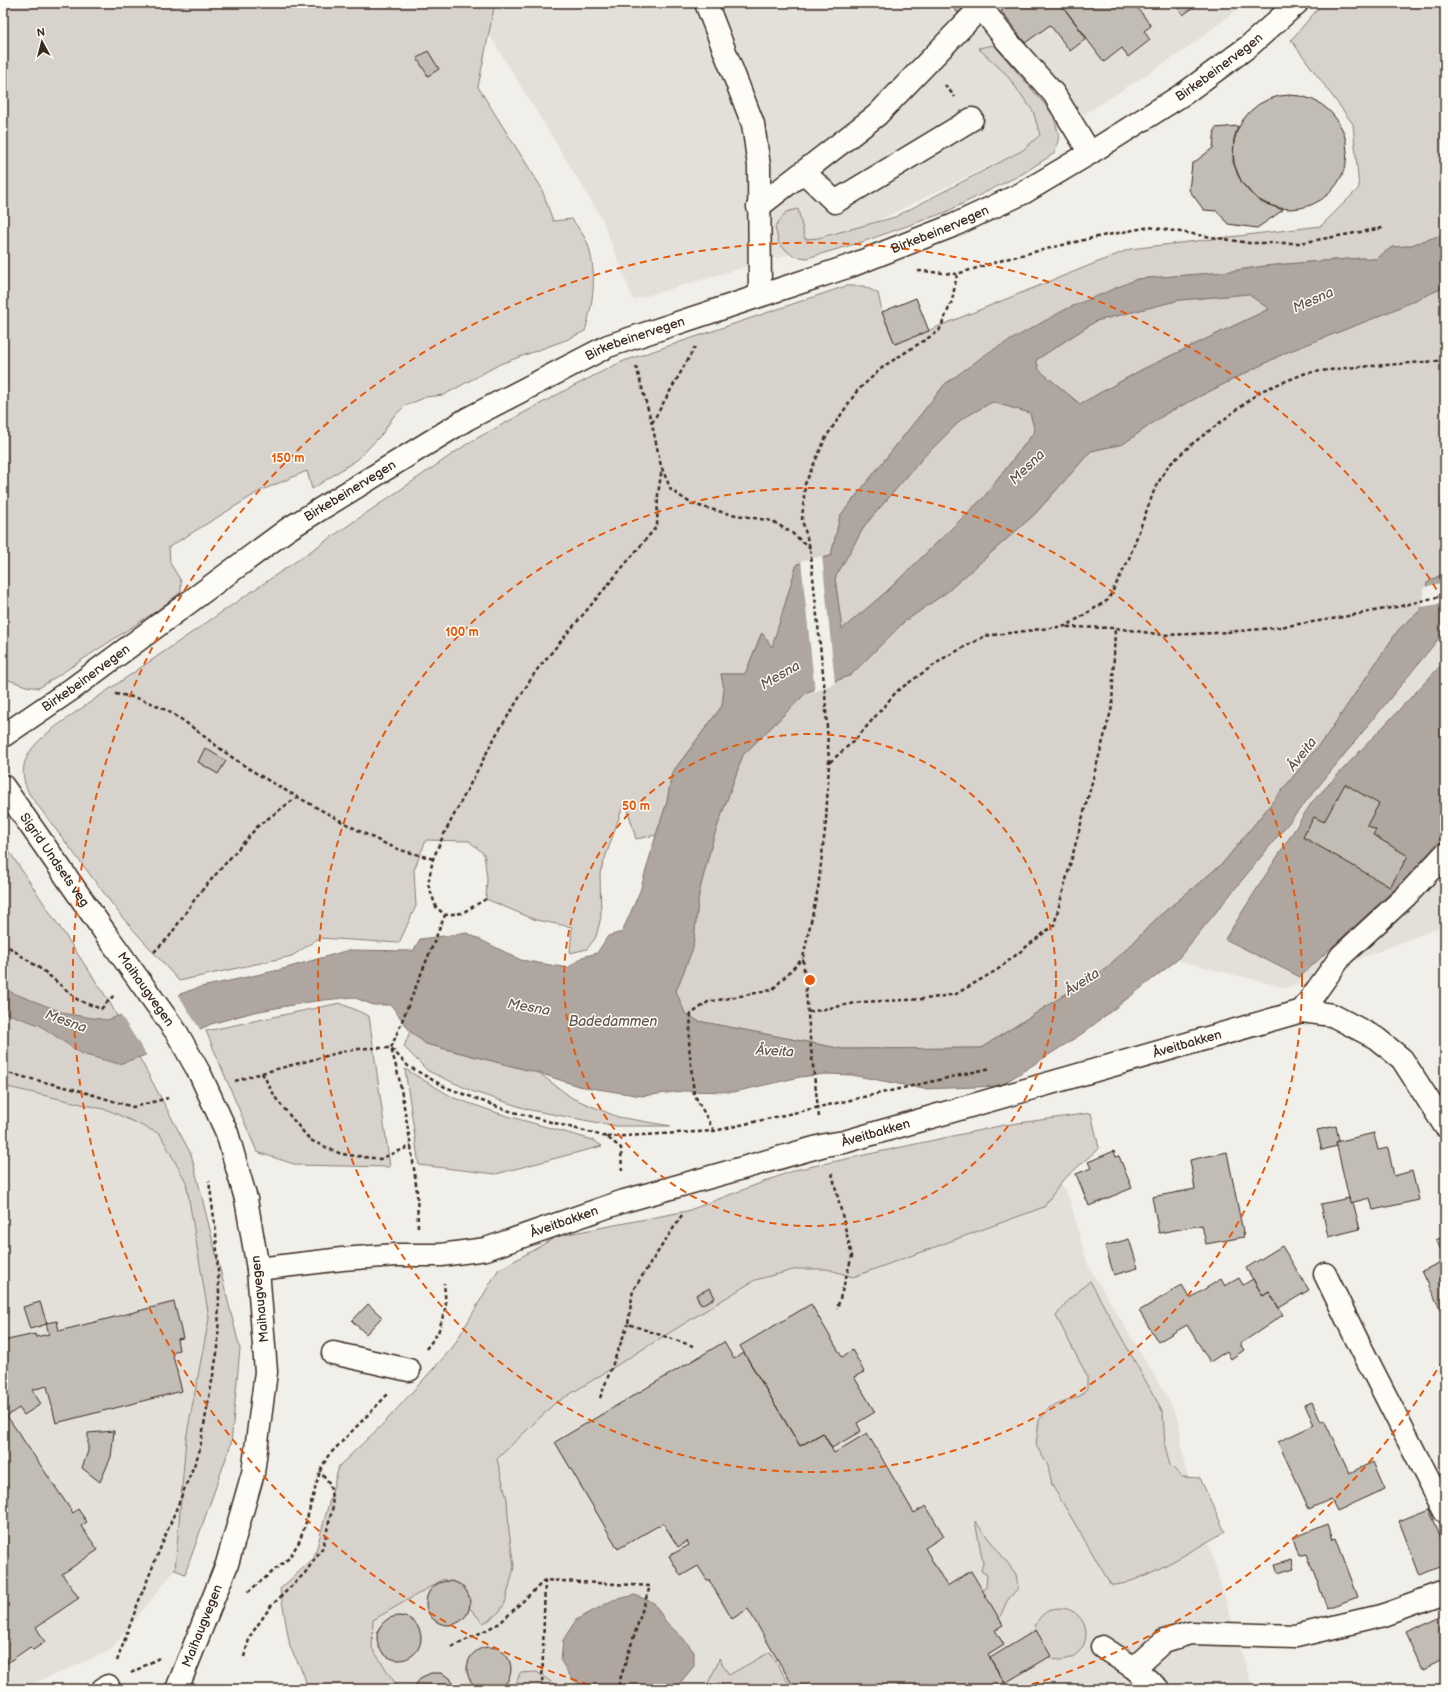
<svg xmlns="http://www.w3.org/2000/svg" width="1448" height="1692" viewBox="0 0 1448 1692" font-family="'Balsamiq Sans',sans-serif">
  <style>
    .built { fill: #e3e0da }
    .green { fill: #d7d2cc; stroke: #897e75 }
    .water { fill: #aea69f; stroke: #80746b; fill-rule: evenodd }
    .pier { fill: #f1efea }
    .building { fill: #c1bcb4; stroke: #3b2a1e }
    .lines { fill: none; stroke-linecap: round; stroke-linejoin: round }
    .minor-casing { stroke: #3b2a1e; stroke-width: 25 }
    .path { stroke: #3b2a1e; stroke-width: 2.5; stroke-dasharray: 4 3; stroke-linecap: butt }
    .minor { stroke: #fdfcf7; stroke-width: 22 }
    .minor-bridge-casing { stroke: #3b2a1e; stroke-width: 25; stroke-linecap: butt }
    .minor-bridge { stroke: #fdfcf7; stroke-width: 22 }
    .ring { fill: none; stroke: #e8590c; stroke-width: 2; stroke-dasharray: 7 5 }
    .labels { text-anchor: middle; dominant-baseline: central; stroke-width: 3; stroke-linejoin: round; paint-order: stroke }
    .street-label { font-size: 13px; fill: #3b2a1e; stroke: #fdfcf7 }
    .water-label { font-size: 14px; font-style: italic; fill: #63554b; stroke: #fdfcf7 }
    .centre { fill: #e8590c; stroke: #fdfcf7; stroke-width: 2 }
    .ring-label { font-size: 12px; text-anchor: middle; font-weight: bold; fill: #e8590c; stroke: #fdfcf7; stroke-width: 3; stroke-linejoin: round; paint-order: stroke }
  </style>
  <rect width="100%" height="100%" fill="#f1efea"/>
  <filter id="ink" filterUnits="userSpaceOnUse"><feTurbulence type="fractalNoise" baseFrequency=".025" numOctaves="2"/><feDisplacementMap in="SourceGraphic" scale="8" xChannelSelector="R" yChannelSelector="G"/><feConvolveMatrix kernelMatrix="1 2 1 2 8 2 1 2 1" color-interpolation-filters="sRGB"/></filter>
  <g filter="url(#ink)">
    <path class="built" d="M470 3H1246L1182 52 1050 136 841 239 633 300 602 219Z
      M1445 631V925L1286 988 1177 960Z
      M3 1086 108 1110 160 1134 186 1182 209 1318 186 1439 175 1570 110 1651 21 1689H3Z
      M1043 1154 1069 1197 1088 1265 1166 1395 1179 1420 1184 1463 1253 1689H370L345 1646 566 1273Z"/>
    <path class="green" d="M3 3H495L478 87 541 187 553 221 572 219C577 227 587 238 589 248 597 276 593 304 585 331L566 340 500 364 444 395 426 397 405 406 393 417 382 434 358 459 312 489 307 471 260 491 169 547 170 563 181 581V592L155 612 39 688 26 686 3 678Z
      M1323 3H1445V234L1408 246 1392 247 1376 259 1362 258 1309 262 1265 266 1225 272 1137 279 945 384 840 516 831 556 797 564 772 648 761 634 745 674H721L724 689 722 706 672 773 667 802 656 835 636 839 625 800 600 873 601 917 596 937 587 949 570 953 572 927 536 920 486 899 487 879 484 854 469 841 426 840 414 870 416 906 399 943 319 938 292 956 179 981 122 917 30 795C7 755 48 733 76 712L470 442 564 391 621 362 846 286H863L878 293 882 312 895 344 1130 249 1321 226 1359 188 1353 124 1291 40Z
      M994 45 1053 114 1059 136 1055 153 1022 174 946 212 862 242 807 258 793 256 779 244 775 227 786 212 798 209 805 239 818 238 895 217 1023 150 1040 135 1033 111 1006 74 978 48Z
      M1445 287V572L1427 583 1421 610 1399 629 1327 735 1223 863 1158 917 1132 944 1105 969 981 1048 843 1049 698 1021 685 1014 676 991 693 948 699 893 713 839 743 755 807 692 851 675 904 622 947 592 1035 514 1091 451 1123 444 1167 413 1285 353 1377 317Z
      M1248 294 1269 309 1143 369 1080 404 1039 370 1036 360 1096 321 1180 300Z
      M992 402 1030 413 1035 431 984 497 886 592 842 630 835 578 865 525 922 459 962 419Z
      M3 842 109 1001 191 1154 240 1349 231 1444 185 1574 175 1570 186 1439 209 1318 186 1182 160 1134 108 1110 3 1086Z
      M340 1003 369 1016 390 1167 297 1165 257 1152 206 1031Z
      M410 1031 426 1044 539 1073 572 1098 618 1117 671 1126H616L530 1110 474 1092 428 1071 404 1047Z
      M405 1069 454 1098 504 1115 593 1140 602 1146 496 1174 419 1165Z
      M1091 1113 1099 1148 1062 1181 1044 1207 853 1277 827 1269H797L755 1280 554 1404 497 1459 507 1499 509 1531 514 1567 505 1603 500 1611 491 1619 483 1623 444 1579 373 1620 372 1648 399 1689H307L304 1675 290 1647 280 1589 314 1558 339 1466 385 1422 453 1347 498 1270 558 1236 687 1211 795 1170 1004 1125Z
      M1090 1281 1163 1412 1165 1446 1170 1465 1182 1477 1200 1478 1225 1532C1202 1544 1133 1588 1111 1585L1052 1485 1048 1466 1036 1445 1039 1420 1049 1408 1080 1396 1087 1388V1376L1056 1316 1068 1300Z
      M975 1521 1016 1574 1018 1588 1007 1601 999 1619 998 1630 978 1595 986 1587 987 1575 981 1571 983 1563Z
      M1034 1634a26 26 0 1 1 52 0a26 26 0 1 1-52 0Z
      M770 1652 792 1689H705L718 1663 719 1658 729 1675Z
      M537 1672 561 1689H514L520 1673Z"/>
    <path class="water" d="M1445 234V287L1377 317 1285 353 1167 413 1123 444 1091 451 1035 514 947 592 904 622 851 675 807 692 743 755 713 839 699 893 693 948 676 991 685 1013 698 1021 843 1049 981 1048 1105 969 1132 944 1158 917 1223 863 1327 735 1399 629 1421 610 1427 583 1445 572V631L1177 960 1083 1033 1000 1086 924 1089 852 1075 825 1074 800 1077 734 1092 683 1091 642 1096 578 1086 539 1073 426 1044 410 1031 391 1005H373L353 997 315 1001 254 1012 211 1024 143 1056 119 1064 82 1054 39 1025 3 1012V989L67 1014 107 1020 197 988 279 970 349 950 413 951 420 939 467 933 521 960 568 968 582 957 597 953 608 936 622 932 640 891 656 835 667 802 672 773 722 706 724 689 721 674H745L762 633 772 647 797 564 831 556 840 516 945 384 989 352 1066 309 1137 279 1225 272 1265 266 1309 262 1362 258 1376 259 1392 247 1408 246ZM1248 294 1269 309 1143 369 1080 404 1039 370 1036 360 1096 321 1180 300ZM992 402 1030 413 1035 431 984 497 886 592 842 629 835 578 865 525 922 459 962 419Z
      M1445 661V833L1414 871 1300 977 1225 939 1312 802Z
      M635 1595 654 1603 666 1622 684 1639 694 1652V1666L675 1689H588L572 1679 561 1661 563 1640 576 1620 613 1600Z"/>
    <path class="pier" d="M822 556 835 683 815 692 801 561Z
      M1445 582V603L1421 607 1424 587Z
      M177 993 201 1031 147 1056 120 1014Z"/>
    <path class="building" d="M950 3H971L958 13Z
      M1011 3H1060L1087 38 1070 51 1050 25 1025 43 1001 11Z
      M1060 3H1134L1151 26 1144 31 1150 40 1128 57 1122 48 1104 62Z
      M1174 3H1199L1183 15Z
      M428 51 439 69 428 76 417 58Z
      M1233 152a57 57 0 1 1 114 0a57 57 0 1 1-114 0Z
      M1238 126 1234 139 1233 162 1242 183 1259 201 1283 210 1257 228 1228 224 1217 211 1204 210 1189 190 1192 164 1213 148 1215 128Z
      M916 298 929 331 895 344 882 312Z
      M205 748 226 761 218 774 198 762Z
      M1345 784 1379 804 1367 825 1376 830 1373 835 1408 856 1390 887 1303 837 1314 817 1324 822Z
      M1336 1126 1339 1141 1336 1142 1337 1146 1322 1150 1317 1130Z
      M1374 1133 1378 1150 1388 1148 1394 1176 1412 1171 1419 1200 1373 1210 1370 1198 1350 1203 1336 1142Z
      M1114 1151 1116 1157 1119 1156 1132 1188 1089 1206 1076 1174 1091 1168 1088 1162Z
      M1227 1152 1244 1237 1206 1244 1202 1225 1159 1233 1152 1197 1195 1189 1190 1160Z
      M1349 1198 1350 1203 1353 1202 1360 1229 1328 1237 1321 1204Z
      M1445 1236V1258L1436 1240Z
      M1129 1239 1138 1268 1114 1275 1105 1246Z
      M1282 1246 1309 1290 1279 1308 1269 1292 1263 1296 1246 1268Z
      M1445 1260V1307L1440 1309 1422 1271Z
      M1239 1278 1243 1285 1253 1279 1263 1296 1269 1292 1283 1315 1240 1344 1244 1350 1231 1359 1227 1351 1210 1362 1187 1325 1158 1342 1139 1311 1182 1285 1190 1298 1221 1279 1225 1286Z
      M710 1288 715 1298 701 1305 696 1295Z
      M40 1302 47 1324 30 1329 23 1307Z
      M174 1302 183 1338 177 1339 179 1350 172 1352 182 1391 56 1423 47 1386 32 1390 41 1404 24 1415 19 1408 7 1416 73 1513 78 1509 87 1522 81 1526 98 1550 62 1574 79 1598 36 1627 45 1642 33 1650 30 1647 3 1666V1341L35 1334 36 1337 49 1334 46 1323 57 1321 59 1331Z
      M368 1304 382 1317 366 1334 352 1321Z
      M811 1304 842 1357 852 1350 859 1362 864 1372 854 1377 875 1412 857 1423 861 1431 832 1448 823 1433 800 1446 740 1346Z
      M724 1342 734 1359 744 1353 800 1446 823 1433 834 1453 867 1433 914 1513 926 1506 944 1536 925 1548 947 1586 971 1571 1003 1625 995 1630 1004 1645 988 1655 1008 1689H795L748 1609 732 1619 709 1580H707L698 1566 681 1576 669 1556 689 1545 687 1541 678 1547 663 1523 618 1549 555 1442Z
      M1312 1402 1321 1422 1324 1420 1349 1473 1373 1462 1385 1489 1337 1511 1331 1499 1309 1509 1278 1442 1314 1425 1305 1405Z
      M114 1431 111 1457 100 1482 82 1468 88 1451V1433Z
      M1429 1509 1445 1549V1566L1420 1576 1399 1521Z
      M1328 1524 1333 1539 1336 1538 1358 1597 1327 1608 1307 1554 1299 1556 1293 1538Z
      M1291 1559 1294 1568 1278 1573 1275 1564Z
      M426 1603a22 22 0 1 1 44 0a22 22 0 1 1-44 0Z
      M1445 1614V1659L1422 1669 1405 1632Z
      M377 1638a22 22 0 1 1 44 0a22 22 0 1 1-44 0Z
      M1036 1630 1051 1656 1005 1683 990 1658Z
      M467 1669a22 22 0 1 1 44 0a22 22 0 1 1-44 0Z
      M431 1673H441L450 1678 456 1689H414L416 1684 422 1677Z"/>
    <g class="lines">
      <g class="minor-casing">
        <g id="minor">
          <path d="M706 3 753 124 759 166 760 295"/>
          <path d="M978 3 1007 41 1054 94 1090 153"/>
          <path d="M804 172 835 202 972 119"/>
          <path d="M758 207 877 115 981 7"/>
          <path id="s1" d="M3 736 72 689 288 529 467 419 608 346 850 266 952 226 1023 193 1090 153 1185 93 1249 46 1297 3"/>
          <path id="s2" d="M3 786 106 934"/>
          <path d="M1302 1011 1342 955 1406 896 1445 854"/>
          <path id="s3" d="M258 1269 342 1259 396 1255H441L486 1249 624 1201 825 1145 844 1142 1302 1011 1332 1015 1376 1038 1402 1059 1445 1126"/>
          <path d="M1325 1274 1357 1340 1445 1512"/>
          <path d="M333 1353 409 1370"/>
          <path d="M1102 1647 1134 1668 1158 1689"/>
          <path d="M1134 1668 1164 1641 1190 1633 1296 1636 1384 1615 1445 1593"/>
          <path d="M103 1689 108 1686"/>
          <path id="s4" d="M177 1689 227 1564 253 1473 266 1372 258 1269 246 1199"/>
        </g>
      </g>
      <path class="path" d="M945 85 955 97
        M918 271 957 274 1013 257 1092 238 1149 227 1249 243H1300L1383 228
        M636 366 652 424 661 466 671 490 692 504 725 513 772 521 792 533 810 548
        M652 423 695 347
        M1067 627 1115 628 1164 635 1215 633 1273 628 1332 619 1401 606 1445 595
        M115 694C168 700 194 731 236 760 265 780 298 797 330 815 352 827 375 840 398 849 409 853 421 855 433 859
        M830 762 856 739 897 691 944 658 985 636 1066 626 1108 600 1128 561 1155 488 1168 466 1192 444 1261 391 1306 373 1345 368 1438 361 1445 358
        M486 899 462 913 445 915 436 907 428 884 433 859 443 836 496 735 536 671 657 526 658 494 662 468
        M3 943 45 972 78 1000 101 1009 115 994
        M154 952 169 937 197 896 258 826 297 797
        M809 1012 861 1002 926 999 956 994 997 970 1054 925 1112 707 1115 628
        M3 1072 77 1090 133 1107 168 1098
        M262 1073 345 1051 367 1048H391L408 1066 445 1087 506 1110 607 1137 621 1148 622 1173
        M235 1081 262 1073 277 1100 310 1140 341 1154 380 1159 411 1146
        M819 1117 811 1049 803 958 818 889 826 821 829 763 825 693 810 548 802 520 805 484 826 437 857 391 884 366 939 331 952 301 957 274
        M714 1131 694 1094 689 1046 691 1014 708 1002 772 990 803 958
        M607 1137 714 1131 991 1068
        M832 1173 852 1256 837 1309
        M682 1215 633 1290 628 1324 693 1346
        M418 1227 417 1192 411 1146 399 1078 391 1048 445 915
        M426 1349 438 1333 446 1306 444 1283
        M600 1398 628 1324
        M248 1592 289 1558 299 1542 305 1526 320 1471 328 1456 388 1394
        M452 1647 500 1623 545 1580 650 1586 617 1689
        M244 1657 250 1636 271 1606 305 1573 323 1547 333 1506 330 1484 320 1471
        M117 1661 138 1603 199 1453 218 1348 219 1292 216 1233 209 1181
        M131 1673 159 1658
        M542 1689 545 1580"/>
      <use href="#minor" class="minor"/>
      <g class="minor-bridge-casing">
        <g id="minor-bridge">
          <path id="s5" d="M106 934 177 1033 200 1074 227 1133 246 1199"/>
        </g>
      </g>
      <use href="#minor-bridge" class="minor-bridge"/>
    </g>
  </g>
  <g class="ring">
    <circle cx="810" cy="980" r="246"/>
    <circle cx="810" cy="980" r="492"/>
    <path d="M1443 1360A738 738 0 0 1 1020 1688M600 1688A738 738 0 1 1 1443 600"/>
  </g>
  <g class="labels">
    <g class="street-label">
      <text stroke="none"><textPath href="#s1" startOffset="1397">Birkebeinervegen</textPath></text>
      <text stroke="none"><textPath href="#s1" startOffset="1073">Birkebeinervegen</textPath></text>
      <text stroke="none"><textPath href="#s1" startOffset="749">Birkebeinervegen</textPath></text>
      <text stroke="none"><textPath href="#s1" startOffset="425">Birkebeinervegen</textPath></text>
      <text stroke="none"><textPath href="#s1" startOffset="101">Birkebeinervegen</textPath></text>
      <text stroke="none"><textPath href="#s2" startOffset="90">Sigrid Undsets veg</textPath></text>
      <text stroke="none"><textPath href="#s5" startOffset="68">Maihaugvegen</textPath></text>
      <text stroke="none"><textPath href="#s3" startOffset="960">Åveitbakken</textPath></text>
      <text stroke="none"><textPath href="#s3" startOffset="636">Åveitbakken</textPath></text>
      <text stroke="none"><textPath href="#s3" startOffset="312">Åveitbakken</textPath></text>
      <text transform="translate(260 1299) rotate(-96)">Maihaugvegen</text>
      <text stroke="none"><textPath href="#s4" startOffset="68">Maihaugvegen</textPath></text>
    </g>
    <g class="water-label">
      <text transform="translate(1313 300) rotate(-24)">Mesna</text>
      <text transform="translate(1027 467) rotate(-44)">Mesna</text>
      <text transform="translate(780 675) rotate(-30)">Mesna</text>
      <text transform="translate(1302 754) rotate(-52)">Åveita</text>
      <text transform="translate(1082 982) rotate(-33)">Åveita</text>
      <text transform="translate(529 1007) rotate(10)">Mesna</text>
      <text transform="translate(66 1021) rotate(20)">Mesna</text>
      <text x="613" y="1021">Badedammen</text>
      <text transform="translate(775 1051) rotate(3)">Åveita</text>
    </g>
  </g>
  <circle cx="810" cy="980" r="6" class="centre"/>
  <g class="ring-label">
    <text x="288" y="462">150 m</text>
    <text x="462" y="636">100 m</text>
    <text x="636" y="810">50 m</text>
  </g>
  <rect width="1448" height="1692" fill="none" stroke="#fdfcf7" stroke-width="16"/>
  <rect x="8" y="8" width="1432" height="1676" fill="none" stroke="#3b2a1e" stroke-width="1.5" filter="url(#ink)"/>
  <g transform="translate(42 42) rotate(353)" stroke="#fdfcf7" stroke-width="3" paint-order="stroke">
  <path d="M0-3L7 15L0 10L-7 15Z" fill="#3b2a1e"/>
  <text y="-6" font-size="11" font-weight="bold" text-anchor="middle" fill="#3b2a1e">N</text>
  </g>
</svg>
